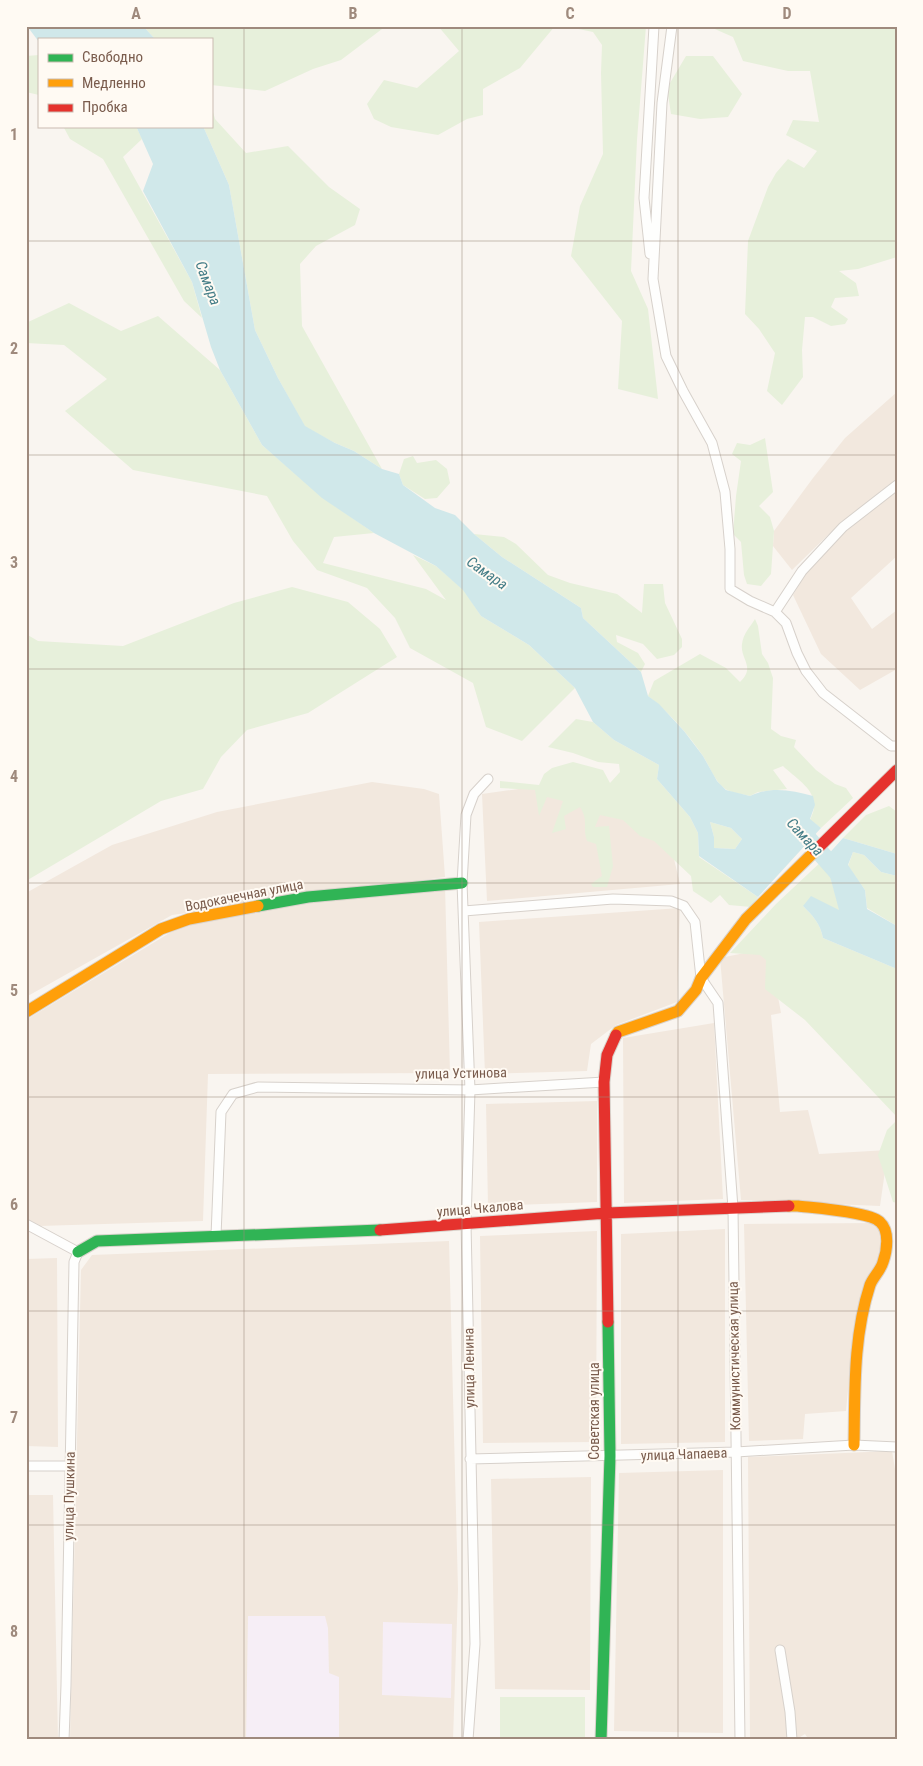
<svg xmlns="http://www.w3.org/2000/svg" width="923" height="1766" viewBox="0 0 923 1766" font-family="'Roboto Condensed',sans-serif">
  <style>
    .residential { fill: #f2e8de }
    .education { fill: #f6eef6 }
    .green { fill: #e7f0db }
    .water { fill: #d0e8ea; fill-rule: evenodd }
    .lines { fill: none; stroke-linecap: round; stroke-linejoin: round }
    .river { stroke: #d0e8ea; stroke-width: 18 }
    .street-casing { stroke: #d7d1cb; stroke-width: 11 }
    .fast-casing { stroke: #d9d2cb; stroke-width: 13 }
    .slow-casing { stroke: #d9d2cb; stroke-width: 13 }
    .jam-casing { stroke: #d9d2cb; stroke-width: 13 }
    .street { stroke: #fefefd; stroke-width: 9 }
    .fast { stroke: #30b455; stroke-width: 11 }
    .slow { stroke: #ff9f0a; stroke-width: 11 }
    .jam { stroke: #e5322d; stroke-width: 11 }
    .grid { fill: none; stroke: #9f8a7d; stroke-width: 1; stroke-opacity: 0.55 }
    .labels { text-anchor: middle; dominant-baseline: central; stroke-width: 4; stroke-linejoin: round; paint-order: stroke }
    .street-label { font-size: 14px; fill: #7a5c4d; stroke: #fffaf3 }
    .water-label { font-size: 15px; font-style: italic; fill: #437c86; stroke: #fffaf3 }
    .neatline { fill: none; stroke: #9f8a7d; stroke-width: 2 }
    .grid-label { font-size: 16px; text-anchor: middle; font-weight: bold; fill: #9f8a7d }
  </style>
  <rect width="100%" height="100%" fill="#f9f5f0"/>
  <path class="residential" d="M897 392V481L891 487 829 534 792 570 773 546 774 531 813 478 845 438Z
    M897 489V556L851 598 872 629 897 610V669L860 690 821 654 793 595 808 570 838 537Z
    M372 782 424 789 439 794 445 877 172 915 26 997V893L112 845 217 812Z
    M547 785 668 834 680 884 487 901 482 794Z
    M445 886 450 1073 208 1074 203 1221 39 1226 26 1219V1020L181 926 308 901Z
    M680 908 677 1002 616 1025 591 1044 587 1071 485 1074 479 922Z
    M769 948 781 1013 771 1015 780 1112 808 1110 819 1154 888 1150 880 1206 741 1200 720 958Z
    M714 1023 723 1199 624 1203 623 1038Z
    M597 1101V1202L488 1206 486 1104Z
    M878 1223 881 1246 879 1264 868 1278 854 1325 846 1411 805 1414 803 1439 749 1441 744 1224Z
    M725 1229V1442L621 1444V1234Z
    M597 1231 596 1442 483 1443 480 1236Z
    M449 1241 458 1589 453 1740H70L81 1270 92 1255Z
    M57 1258 58 1447 26 1446V1259Z
    M892 1451 897 1481V1740H809L805 1734 795 1740H750L748 1457Z
    M723 1470V1733L614 1731 619 1473Z
    M591 1477 590 1690 495 1689 491 1479Z
    M26 1495H53L58 1740H26Z"/>
  <path class="education" d="M248 1616H325L328 1628 329 1673 339 1677V1740H246Z
    M383 1622 452 1624 451 1698 382 1695Z"/>
  <path class="green" d="M143 26H386L341 60 313 69 265 91 211 85V39H155Z
    M438 26H555L520 68 483 89V115L467 119 438 135 391 127 374 119 367 104 384 80 417 88 459 51Z
    M564 26H646L637 140 631 271 648 309 658 399 618 389 622 321 571 256 580 206 603 154 601 73 602 45 593 32Z
    M708 26H897V257L858 269 839 271 856 283 859 296 835 298 831 307 848 319 845 324 831 326 813 317H805L802 350 803 377 782 405 767 391 775 353 759 329 745 314 748 241 768 187 776 173 788 159 804 168 817 151 786 135 793 120 819 122 810 71H788L743 61 733 37Z
    M39 55V95L26 92V56Z
    M686 56H713L742 94 728 117 700 119 671 114 667 88Z
    M211 105 215 119 246 153 288 146 329 187 360 209 355 225 316 246 300 264 302 326 382 469 354 451 335 443 305 427 278 378 255 330 229 185 203 126H211Z
    M63 126H136L142 139 123 157 192 282 202 318 184 301 103 159 70 139Z
    M69 303 121 331 158 316 220 370 262 445 322 497 374 533 334 537 323 563 426 589 446 600 413 555 436 566 464 590 481 616 529 645 575 688 522 741 486 727 473 683 410 648 395 618 367 588 317 570 293 541 267 496 133 470 65 411 107 379 64 345 26 343V323Z
    M765 438 773 492 759 506 770 517 774 531 771 574 761 586 747 584 744 575 741 542 733 534 736 496 741 461 732 454 737 443 750 445Z
    M413 456 417 463 436 460 447 469 450 483 437 498 425 499 403 485 399 474 404 459Z
    M474 534 504 537 516 544 548 575 570 583 617 594 642 613 644 584H663L665 603 682 639V647L674 655 657 659 643 644 616 635 617 642 638 653 645 664 641 672 583 618 581 608 502 557Z
    M292 587 348 602 380 629 397 657 308 713 247 730 221 757 203 789 161 801 26 881V634L38 641 123 646 234 603Z
    M755 619 758 626 762 654 768 663 773 678 771 729 781 736 796 740 794 747 816 770 835 784 846 788 853 798 821 828 810 820C812 815 815 809 814 804 814 788 793 776 783 766L773 770 787 789 758 792 750 796C742 794 730 793 724 788 714 780 710 767 703 756 688 734 669 712 648 696L654 681 700 654 726 668 740 682C756 667 740 659 742 644 743 634 750 627 755 619Z
    M576 719 593 722 614 740 659 765 657 779 690 817 698 833 699 857 758 897 751 907 729 905 720 895 711 903 693 891 691 876 654 841 640 836 623 820 600 815 595 827 609 826 613 866 607 887H593L591 884 602 876 596 844 587 841C582 827 589 821 580 807L564 816 566 829 552 833 563 801 547 797 539 816 535 790 500 788V781L539 785 544 774 552 768 573 762 603 770 610 783 620 772 619 764 598 762 573 753 548 747Z
    M889 806 897 812V854L843 838 866 815Z
    M710 822 731 828 742 839 735 849 714 848V837Z
    M853 852 864 855 881 872 897 876V926L867 908 865 890 848 866Z
    M825 858 840 911 803 906C813 916 820 923 823 938L897 969V1117L805 1020 765 989 766 960 760 955 730 953 776 904Z
    M897 1120V1203L893 1202 878 1155 887 1130Z
    M500 1697H585V1737L500 1738Z"/>
  <path class="water" d="M27 26H143L155 39H39V42Z
    M136 126H203L229 185 255 330 278 378 305 426 335 443 354 451 382 469 399 474 403 485 435 508 455 515 474 534 502 557 581 608 583 618 641 672 648 696 659 704 684 731 703 756 717 781 726 790 750 796C770 786 792 790 813 796L815 805 810 819 821 828 758 897 699 856 698 833 690 817 657 779 659 765 614 740 593 722 575 688 529 645 481 616 463 590 436 566 374 533 322 498 262 445 220 370 211 347 192 282 143 191 153 164ZM710 822 731 828 742 839 735 849 714 848V837Z
    M843 838 897 854V876L881 872 864 855 853 852 848 865 865 890 867 909 897 926V969L823 938C820 923 813 916 803 906L811 896 839 910 825 858Z"/>
  <g class="lines">
    <path class="river" d="M794 823 840 875"/>
    <g class="street-casing">
      <path id="street" d="M672 26 662 103 653 279 666 356 683 391 712 443 725 492 730 549V589L750 601 775 612 786 623 797 653 806 671 823 693 891 746H897
        M650 254 644 198 654 26
        M775 612 802 571 843 527 897 485
        M464 911 613 899 671 901 684 906 695 922 701 978 718 1003 733 1208 740 1740
        M26 1224 78 1252 74 1262 66 1685 64 1740
        M216 1236 221 1112 233 1094 258 1087 470 1090 604 1082
        M470 1459 736 1452 854 1445 897 1447
        M26 1466H69
        M780 1650 790 1712 792 1740
        M468 1740 475 1644 466 1223 470 1090 462 883 466 815 474 794 488 779"/>
    </g>
    <g class="fast-casing">
      <path id="fast" d="M258 906 308 897 462 883
        M78 1252 97 1241 380 1230
        M601 1740 610 1456 608 1322"/>
    </g>
    <g class="slow-casing">
      <path id="slow" d="M26 1012 161 929 189 919 258 906
        M616 1035 618 1032 678 1011 696 990 701 978 746 919 815 851
        M789 1206H798C815 1208 870 1212 880 1222 890 1231 887 1251 883 1262 881 1270 873 1277 870 1285 853 1337 855 1392 854 1445"/>
    </g>
    <g class="jam-casing">
      <path id="jam" d="M815 851 897 770
        M380 1230 607 1213 789 1206
        M608 1322 604 1082 607 1055 616 1035"/>
    </g>
    <use href="#street" class="street"/>
    <use href="#fast" class="fast"/>
    <use href="#slow" class="slow"/>
    <use href="#jam" class="jam"/>
  </g>
  <path class="grid" d="M244 26V1740M462 26V1740M678 26V1740M26 241H897M26 455H897M26 669H897M26 883H897M26 1097H897M26 1311H897M26 1525H897"/>
  <g class="labels">
    <g class="street-label">
      <text transform="translate(244 895) rotate(-11)">Водокачечная улица</text>
      <text transform="translate(461 1073) rotate(-1)">улица Устинова</text>
      <text transform="translate(480 1208) rotate(-5)">улица Чкалова</text>
      <text transform="translate(734 1356) rotate(-91)">Коммунистическая улица</text>
      <text transform="translate(469 1368) rotate(-91)">улица Ленина</text>
      <text transform="translate(594 1411) rotate(-90)">Советская улица</text>
      <text transform="translate(684 1454) rotate(-2)">улица Чапаева</text>
      <text transform="translate(69 1496) rotate(-89)">улица Пушкина</text>
    </g>
    <g class="water-label">
      <text transform="translate(208 283) rotate(69)">Самара</text>
      <text transform="translate(487 573) rotate(35)">Самара</text>
      <text transform="translate(805 837) rotate(47)">Самара</text>
    </g>
  </g>
  <rect width="923" height="1766" fill="none" stroke="#fffaf3" stroke-width="55"/>
  <rect x="38" y="38" width="175" height="90" fill="#fffaf3" stroke="#cabbb1"/>
  <rect x="48" y="54" width="25" height="8" fill="#30b455" stroke="#cabbb1"/>
  <text x="82" y="62" font-size="15" fill="#7a5c4d">Свободно</text>
  <rect x="48" y="79" width="25" height="8" fill="#ff9f0a" stroke="#cabbb1"/>
  <text x="82" y="88" font-size="15" fill="#7a5c4d">Медленно</text>
  <rect x="48" y="104" width="25" height="8" fill="#e5322d" stroke="#cabbb1"/>
  <text x="82" y="112" font-size="15" fill="#7a5c4d">Пробка</text>
  <rect x="28" y="28" width="868" height="1710" class="neatline"/>
  <g class="grid-label">
    <text x="136" y="19">A</text>
    <text x="353" y="19">B</text>
    <text x="570" y="19">C</text>
    <text x="787" y="19">D</text>
    <text x="14" y="140">1</text>
    <text x="14" y="354">2</text>
    <text x="14" y="568">3</text>
    <text x="14" y="782">4</text>
    <text x="14" y="996">5</text>
    <text x="14" y="1210">6</text>
    <text x="14" y="1423">7</text>
    <text x="14" y="1637">8</text>
  </g>
</svg>
